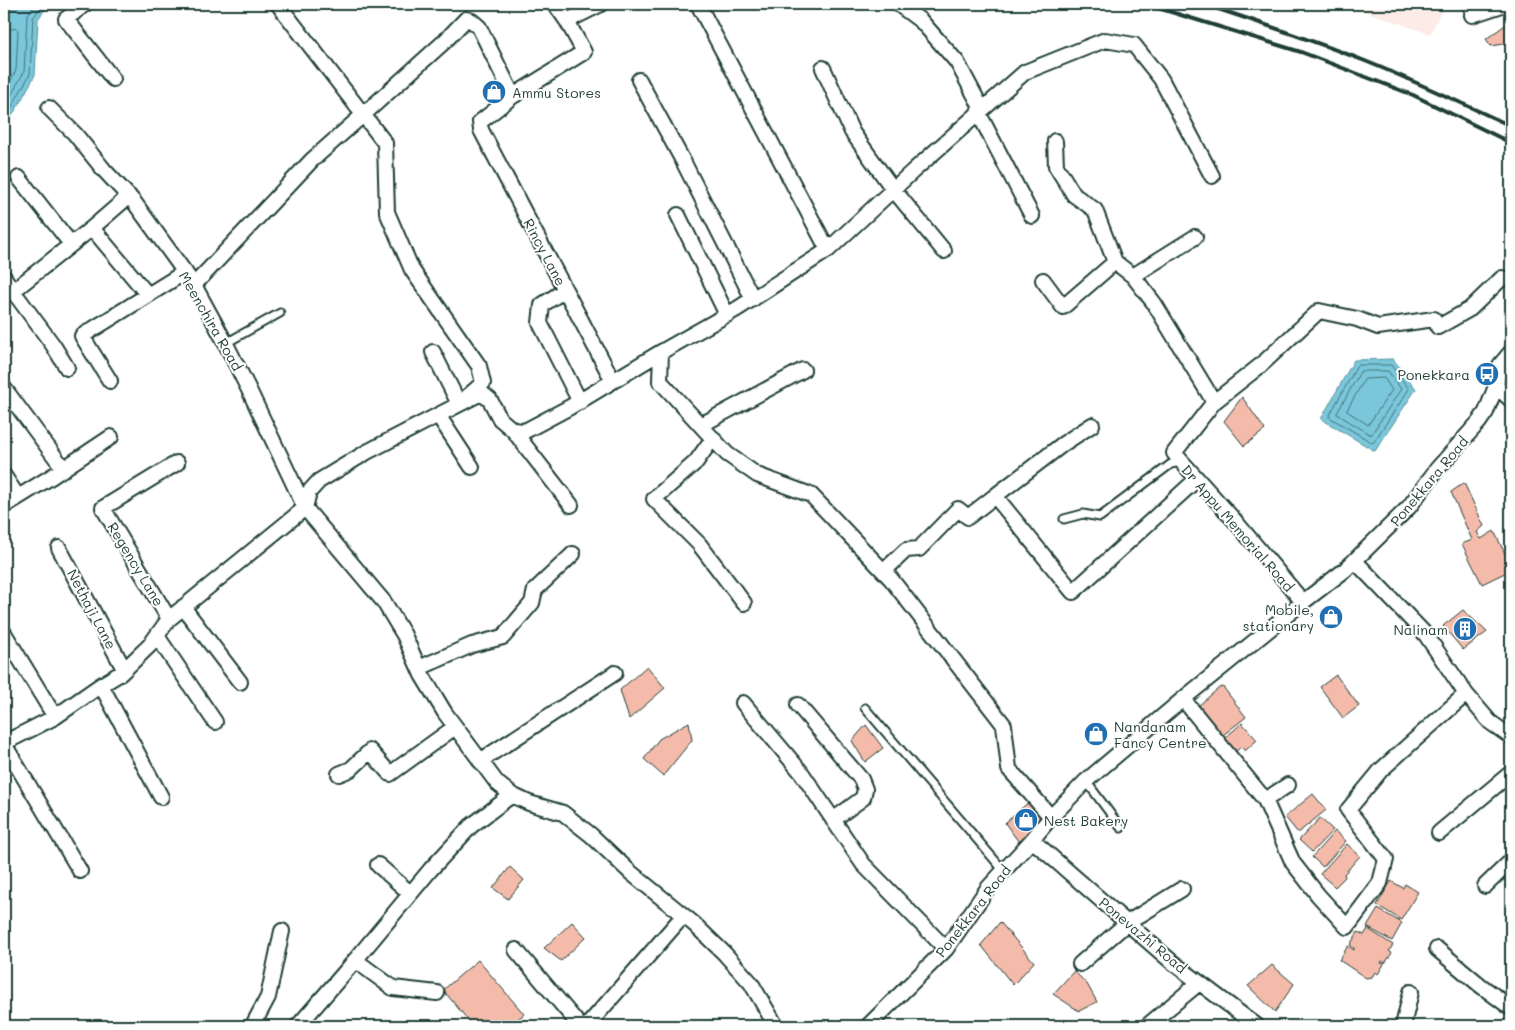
<svg xmlns="http://www.w3.org/2000/svg" width="1515" height="1030" viewBox="0 0 1515 1030" font-family="Mali,sans-serif">
  <style>
    .built { fill: #fcebe6 }
    .water { fill: #7ac6da; stroke: #568f98 }
    .lines { fill: none; stroke-linecap: round; stroke-linejoin: round }
    .shore { stroke: #437476; stroke-width: 1 }
    .building { fill: #f4bbab; stroke: #1f3d34 }
    .lane-casing { stroke: #1f3d34; stroke-width: 11 }
    .street-casing { stroke: #1f3d34; stroke-width: 18 }
    .lane { stroke: #fff; stroke-width: 7 }
    .street { stroke: #fff; stroke-width: 14 }
    .rail { stroke: #1f3d34; stroke-width: 4 }
    .labels { text-anchor: middle; dominant-baseline: central; stroke-width: 4; stroke-linejoin: round; paint-order: stroke }
    .poi-label { font-size: 14px; fill: #1f3d34; stroke: #fff; text-anchor: start }
    .street-label { font-size: 14px; fill: #1f3d34; stroke: #fff }
  </style>
  <rect width="100%" height="100%" fill="#fff"/>
  <filter id="ink" filterUnits="userSpaceOnUse"><feTurbulence type="fractalNoise" baseFrequency=".02" numOctaves="2"/><feDisplacementMap in="SourceGraphic" scale="10" xChannelSelector="R" yChannelSelector="G"/><feConvolveMatrix kernelMatrix="1 2 1 2 8 2 1 2 1" color-interpolation-filters="sRGB"/></filter>
  <g filter="url(#ink)">
    <path class="built" d="M1344 4H1445L1430 34Z"/>
    <path class="water" d="M12 4H49L38 19 35 75 18 106 4 128V15Z
      M1393 359 1416 389 1375 451 1321 419 1354 360Z"/>
    <g class="lines">
      <path class="shore" d="M4 31 16 28 18 31 16 70 4 94
        M4 108 24 72 27 16 35 4
        M4 119 14 103 30 74 33 18 43 4
        M1358 365H1391L1409 389 1373 443 1329 417Z
        M1361 371H1388L1401 389 1371 435 1337 414Z
        M1365 379 1384 378 1392 390 1368 425 1347 411Z"/>
    </g>
    <path class="building" d="M1508 23 1511 28V52L1508 49 1509 47 1504 44 1491 46 1486 39Z
      M1242 397 1265 430 1244 446 1224 421Z
      M1464 483 1484 526 1477 532 1481 539 1494 531 1511 566V570L1482 584 1462 544 1472 540 1451 492Z
      M1463 610 1487 632 1463 650 1443 626Z
      M647 666 665 688 629 719 620 690Z
      M1336 675 1359 706 1343 718 1320 687Z
      M1223 687 1246 717 1218 739 1199 713 1198 706 1219 688Z
      M689 722 692 740 663 776 644 759 659 739Z
      M1242 723 1257 740 1245 751 1241 747 1235 752 1224 739Z
      M866 725 883 748 865 762 852 741Z
      M1313 794 1326 810 1298 833 1285 817Z
      M1031 800 1047 817 1021 845 1005 823Z
      M1320 818 1333 830 1312 852 1299 840Z
      M1335 831 1346 841 1323 867 1312 857Z
      M1347 844 1360 856 1344 874 1345 877 1335 887 1320 874Z
      M510 867 524 880 508 899 493 888Z
      M1391 881 1403 888 1405 884 1418 892 1401 920 1377 905Z
      M1378 909 1402 923 1392 941 1367 927Z
      M572 922 586 937 561 961 544 948Z
      M1000 922 1034 962 1013 985 981 945Z
      M1368 929 1393 945 1389 951 1392 953 1385 963 1382 961 1381 963 1384 964 1378 974 1375 972 1372 977 1366 978 1339 960 1348 946 1354 950V948L1350 945 1358 932 1364 935Z
      M478 960 524 1014 510 1026H473L443 990Z
      M1272 965 1294 984 1275 1012 1248 986Z
      M1074 971 1087 984 1097 1002 1079 1011 1053 994Z"/>
    <g class="lines">
      <g class="lane-casing">
        <path id="lane" d="M1465 4 1472 15
          M226 343 280 313
          M1064 519 1083 514 1100 517 1171 464 1181 462
          M865 708 1004 871
          M1086 781 1121 828"/>
      </g>
      <g class="street-casing">
        <path id="street" d="M85 4 66 19 113 79
          M278 4 385 143 387 212 412 270 479 366 483 383 459 404 433 352
          M555 4 567 21 584 52 513 96 480 122 481 130 613 381
          M698 4 828 250
          M898 4 921 21 957 62 982 109
          M1472 15 1505 4
          M567 21 601 4
          M823 68 852 132 893 189 944 251
          M639 80 683 161 753 299
          M49 108 75 134 104 170 134 202 194 285 224 340 249 390 305 508
          M978 112 1032 216
          M1055 141 1056 166 1074 195 1095 210 1115 262 1133 276 1154 303 1214 402
          M19 178 71 244
          M678 215 727 315
          M92 228 129 196
          M1133 276 1195 237
          M4 277 13 291 92 228 148 295
          M1043 280 1063 307 1115 262
          M194 285 312 160 363 115 445 41 466 19 472 21 479 27 513 96
          M565 290 542 305 540 323 580 402
          M13 291 53 345 67 368
          M1438 327 1470 309 1502 278
          M110 381 82 336 185 272
          M1496 386 1511 400
          M4 388 64 469
          M438 415 472 467
          M701 425 803 370
          M1092 425 1063 444 995 496 1073 592 1197 479
          M513 430 571 505
          M713 438 696 462 654 499 699 544 744 603
          M4 476 18 497
          M4 506 54 475 111 437
          M305 508 309 492 319 481 367 452 477 395H484L490 400 500 419 513 430 525 431 570 407 661 352
          M59 548 124 669
          M1355 561 1426 635 1466 694 1490 722 1511 737
          M884 571 906 550 919 549 958 509 968 517 995 496
          M1303 602 1235 521 1174 453 1214 402 1261 365 1319 311 1357 319 1378 327 1434 319
          M183 607 240 682
          M169 619 103 508 177 463
          M4 633 55 717
          M157 636 215 722
          M419 668 472 645 503 637 532 603 535 590 573 554
          M101 685 161 797
          M1183 699 1265 800 1288 785
          M743 703 801 772 863 864 946 949
          M798 705 861 779 865 789 863 798 833 820
          M4 743 55 717 101 685 121 673 150 645 169 619 305 508 384 602 404 635 422 675 445 713 497 783 512 795 529 803 563 813 591 835 630 872 694 924 724 953 751 983 776 1026
          M4 744 80 871
          M480 761 615 673
          M339 774 351 769 370 751 390 774 455 727
          M1265 800 1293 863 1318 895 1347 927 1380 883 1386 859 1348 810 1381 770 1466 694
          M1051 817 1009 769 1004 725 891 579 811 495 757 475 727 454 660 381 661 352 737 309 828 250 913 171 1025 72 1105 40 1134 45 1161 79 1212 176
          M1439 833 1511 773
          M1032 840 1172 962 1257 1026
          M378 865 410 893
          M1485 886 1511 861
          M1437 949 1480 985 1511 1008
          M516 950 580 1026
          M355 960 393 988 437 993
          M1080 964 1127 923 1182 889
          M254 1026 253 1025 268 997 282 931
          M298 1026 352 964 431 869 471 826 512 795
          M587 1026 683 916
          M868 1026 946 949 988 888 1032 840 1051 817 1086 781 1183 699 1303 602 1345 570 1409 507 1437 469 1479 422 1486 412 1496 386 1500 365 1511 352
          M1147 1026 1199 983
          M1403 1026 1411 992"/>
      </g>
      <use href="#lane" class="lane"/>
      <use href="#street" class="street"/>
      <path class="rail" d="M1145 4 1301 52 1413 95 1511 143
        M1203 4C1258 22 1312 40 1365 61 1415 81 1463 104 1511 126"/>
    </g>
  </g>
  <defs>
    <g id="shop-disc" transform="scale(1.25)"><circle r="9.5" fill="#1f6fb2" stroke="#fff"/><path d="M-5-2.5h2.3a2.7 3.5 0 0 1 5.4 0H5L5.5 6h-11ZM-1.5-2.5h3a1.5 2.3 0 0 0-3 0Z" fill="#fff"/></g>
    <g id="bus-disc" transform="scale(1.25)"><circle r="9.5" fill="#1f6fb2" stroke="#fff"/><path d="M-5-6H5V4H4V6H2V4H-2V6H-4V4H-5ZM-3.5-4V0h7V-4ZM-3.5 1.2v1.5H-2V1.2ZM2 1.2v1.5H3.5V1.2Z" fill="#fff"/></g>
    <g id="building-disc" transform="scale(1.25)"><circle r="9.5" fill="#1f6fb2" stroke="#fff"/><path d="M-4-6H4V6H1V3H-1V6H-4ZM-2.5-4.3h1.7v1.8h-1.7ZM.8-4.3h1.7v1.8H.8ZM-2.5-1h1.7V.8h-1.7ZM.8-1h1.7V.8H.8Z" fill="#fff"/></g>
  </defs>
  <g fill-rule="evenodd">
    <use href="#shop-disc" x="494" y="92"/>
    <use href="#bus-disc" x="1487" y="374"/>
    <use href="#shop-disc" x="1331" y="617"/>
    <use href="#building-disc" x="1465" y="629"/>
    <use href="#shop-disc" x="1096" y="734"/>
    <use href="#shop-disc" x="1026" y="820"/>
  </g>
  <g class="labels">
    <g class="poi-label">
      <text x="512" y="92">Ammu Stores</text>
      <text x="1470" y="374" text-anchor="end">Ponekkara</text>
      <text x="1314" y="609" text-anchor="end">Mobile,<tspan x="1314" dy="16">stationary</tspan></text>
      <text x="1448" y="629" text-anchor="end">Nalinam</text>
      <text x="1114" y="726">Nandanam<tspan x="1114" dy="16">Fancy Centre</tspan></text>
      <text x="1044" y="820">Nest Bakery</text>
    </g>
    <g class="street-label">
      <text transform="translate(545 252) rotate(62)">Rincy Lane</text>
      <text transform="translate(211 321) rotate(60)">Meenchira Road</text>
      <text transform="translate(1429 481) rotate(-50)">Ponekkara Road</text>
      <text transform="translate(1238 528) rotate(49)">Dr Appu Memorial Road</text>
      <text transform="translate(136 564) rotate(59)">Regency Lane</text>
      <text transform="translate(92 609) rotate(62)">Nethaji Lane</text>
      <text transform="translate(973 911) rotate(-52)">Ponekkara Road</text>
      <text transform="translate(1143 935) rotate(40)">Ponevazhi Road</text>
    </g>
  </g>
  <rect width="1515" height="1030" fill="none" stroke="#fff" stroke-width="20"/>
  <rect x="10" y="10" width="1495" height="1010" fill="none" stroke="#1f3d34" stroke-width="2" filter="url(#ink)"/>
</svg>
